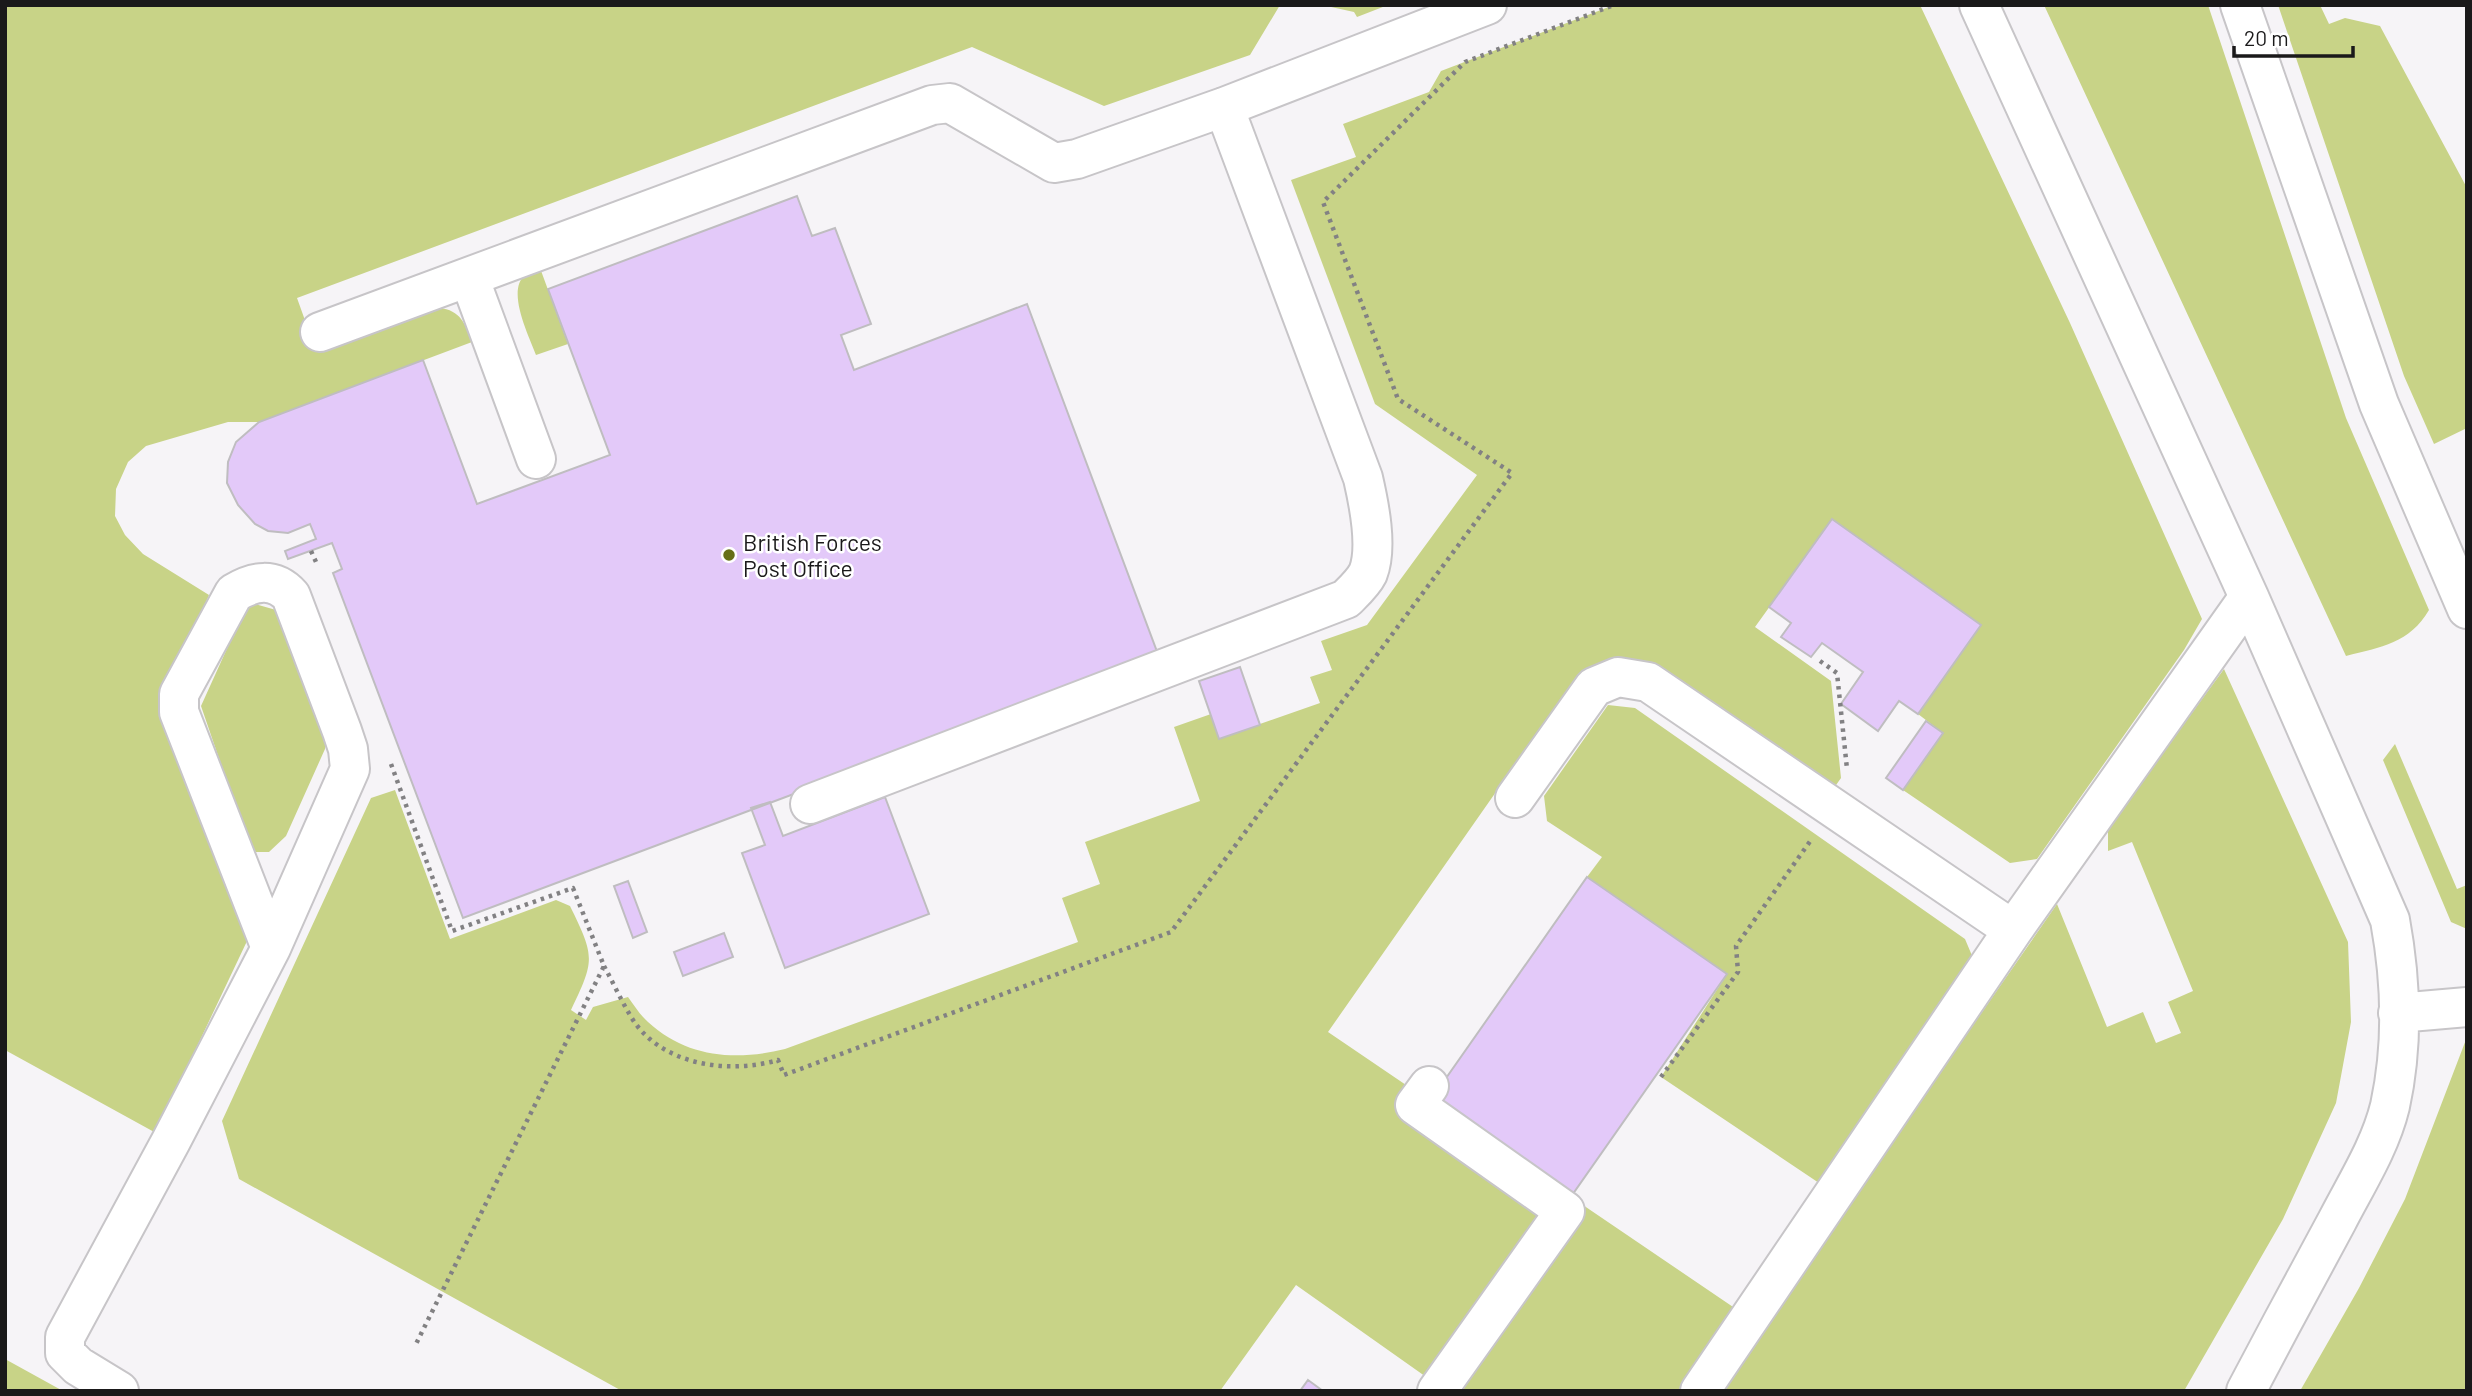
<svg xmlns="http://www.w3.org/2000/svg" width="2472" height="1396" viewBox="0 0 2472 1396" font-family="Barlow,sans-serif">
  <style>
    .green { fill: #c8d387 }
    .building { fill: #e3c9f9; stroke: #bfbdc0; stroke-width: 2 }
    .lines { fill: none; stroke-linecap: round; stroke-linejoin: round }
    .minor-casing { stroke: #c7c5c8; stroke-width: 42 }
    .path { stroke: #828183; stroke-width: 4.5; stroke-dasharray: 3.5 5; stroke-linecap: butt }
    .minor { stroke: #fff; stroke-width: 38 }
    .poi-dot { fill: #666f17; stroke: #fff; stroke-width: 2.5 }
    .labels { text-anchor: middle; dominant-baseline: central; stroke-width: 5; stroke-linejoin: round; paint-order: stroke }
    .poi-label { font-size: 23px; fill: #1a191a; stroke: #fff; text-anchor: start }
  </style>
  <rect width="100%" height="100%" fill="#f6f4f7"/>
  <path class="green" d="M5 5H1280L1250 55 1104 106 972 47 297 298 316 351 439 308C461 310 465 324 472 342L259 422H228L146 446 128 462 116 489 115 516 125 535 143 554 209 595 160 715 248 939 156 1133 5 1050Z
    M1322 5H1388L1357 17 1354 12Z
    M1614 5H1920L2070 323 2202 619 2184 650 2037 859 2010 863 1903 790 1943 733 1918 714 1832 520 1755 627 1831 681 1841 778 1829 795 1599 669 1575 679 1328 1032 1739 1311 1684 1391H1446L1296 1285 1220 1391H622L239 1179 222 1121 371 798 395 790 450 939 556 900 570 906C595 957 595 960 571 1010L586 1020 593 1007 628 997C634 1005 640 1015 648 1022 687 1058 736 1061 785 1049L1078 942 1062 898 1100 884 1085 842 1200 801 1174 727 1211 714 1220 738 1320 703 1310 677 1332 670 1321 641 1367 625 1477 475 1375 404 1291 180 1356 157 1343 124 1429 92 1441 71Z
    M2044 5H2208L2346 418 2429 610C2410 643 2381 647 2346 656Z
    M2278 5H2320L2329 24 2345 18 2380 26 2467 188V428L2434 444 2404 376Z
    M540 268 568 344 536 355C529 336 506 291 525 275 528 271 535 270 540 268Z
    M255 604 276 610 326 741 325 749 286 836 269 852H256L247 840 201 706 244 611Z
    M2224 669 2348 942 2351 1022 2336 1103 2283 1219 2184 1391H1719L2057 904 2107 1027 2143 1012 2156 1043 2181 1033 2168 1002 2193 991 2132 842 2108 851V828Z
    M1608 705 1635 708 1965 939 1973 958 1822 1185 1661 1077 1727 974 1587 877 1602 857 1547 821 1544 796Z
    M2395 744 2457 889 2467 885V929L2451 922 2383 760Z
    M2467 1037V1391H2300L2359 1288 2405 1199Z
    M5 1359 63 1391H5Z"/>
  <path class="building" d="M797 196 812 236 835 228 871 324 841 335 854 370 1027 304 1159 657 463 918 333 573 342 569 332 543 288 559 285 551 316 539 310 524 288 533 268 531 255 524 238 505 227 483 228 462 236 442 259 422 423 360 477 504 610 455 548 289Z
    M1832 519 1981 625 1918 714 1899 701 1878 731 1841 704 1863 672 1822 643 1811 657 1781 637 1791 623 1769 607Z
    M1240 667 1260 725 1219 739 1199 681Z
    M1926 721 1943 733 1903 790 1886 778Z
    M885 797 929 914 785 968 742 853 765 845 751 808 770 802 783 836Z
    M1587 877 1727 974 1570 1198 1430 1101Z
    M628 881 647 932 633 938 614 886Z
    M724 933 733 957 683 976 674 952Z
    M1308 1380 1323 1391H1300Z"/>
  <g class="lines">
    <g class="minor-casing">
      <path id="minor" d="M1979 5 2249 597 2390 920C2401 980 2403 1046 2390 1106 2380 1147 2356 1184 2337 1221 2306 1278 2276 1334 2246 1391
        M2240 5 2379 404 2467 609
        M469 277 536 459
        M320 332 932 105 950 103 1054 163 1077 159 1224 107 1487 5
        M1515 798 1594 687 1618 677 1648 682 2013 930
        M810 804 1346 599C1354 591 1363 583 1368 573 1378 547 1369 504 1363 478L1224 107
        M2398 1013 2467 1007
        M1429 1086 1415 1105 1565 1211 1437 1391
        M119 1391 78 1366 65 1353V1337L171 1141 271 948 179 712V694L234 593C254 581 274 577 291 596L342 731 348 749 350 769 271 948
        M1700 1391 2013 930 2249 597"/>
    </g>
    <path class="path" d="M311 551 316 562
      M1820 661 1837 673 1847 769
      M391 764 452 931 573 888 604 966 415 1346
      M604 966C614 984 623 1005 635 1023 666 1066 730 1074 778 1060L784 1075 1171 932 1512 473 1398 399 1323 202 1465 62 1614 5
      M1661 1077 1738 972 1736 946 1811 840"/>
    <use href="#minor" class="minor"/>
  </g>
  <circle class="poi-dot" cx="729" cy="555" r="7"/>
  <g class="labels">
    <g class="poi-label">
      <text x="743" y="542">British Forces<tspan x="743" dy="26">Post Office</tspan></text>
    </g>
  </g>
  <rect width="2472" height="1396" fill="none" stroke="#1a191a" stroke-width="14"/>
  <path d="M2234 46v10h119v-10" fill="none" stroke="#1a191a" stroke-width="3.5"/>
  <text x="2244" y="46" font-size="21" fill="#1a191a" stroke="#ffffff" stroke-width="5" paint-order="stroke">20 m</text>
</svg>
